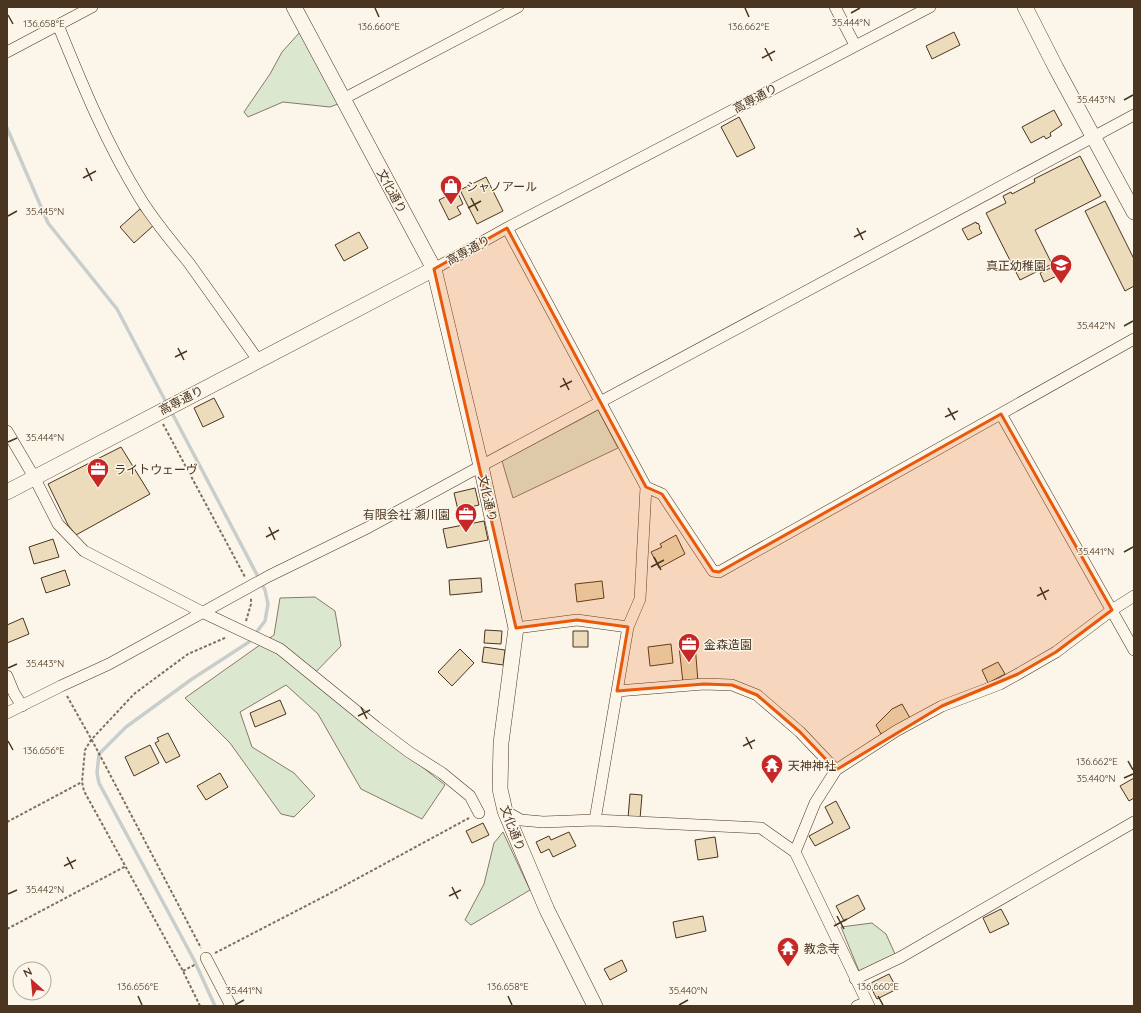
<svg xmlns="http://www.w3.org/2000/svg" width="1141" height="1013" viewBox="0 0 1141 1013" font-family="Quicksand,'Noto Sans JP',sans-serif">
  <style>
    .green { fill: #dce7d0; stroke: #887966 }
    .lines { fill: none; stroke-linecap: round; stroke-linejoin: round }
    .stream { stroke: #c9cecd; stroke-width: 3.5 }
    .building { fill: #ecdcbc; stroke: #4a3520 }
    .street-casing { stroke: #4a3520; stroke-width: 12 }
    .secondary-casing { stroke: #4a3520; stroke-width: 16 }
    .path { stroke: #7f6f5c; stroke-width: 2; stroke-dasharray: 3 2; stroke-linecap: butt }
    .street { stroke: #fbf6e9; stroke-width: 11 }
    .secondary { stroke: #fbf6e9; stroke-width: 15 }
    .marked { fill: #e8590c; fill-opacity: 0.2; stroke: #e8590c; stroke-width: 3; stroke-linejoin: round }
    .ticks { fill: none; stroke: #4a3520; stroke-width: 1.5 }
    .labels { text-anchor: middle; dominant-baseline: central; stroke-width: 3; stroke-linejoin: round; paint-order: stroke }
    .street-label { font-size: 12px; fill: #4a3520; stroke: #fbf6e9 }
    .poi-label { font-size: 12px; fill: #4a3520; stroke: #fbf6e9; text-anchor: start }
    .ticks-label { font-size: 10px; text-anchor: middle; fill: #4a3520; stroke: #fbf6e9; stroke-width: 3; stroke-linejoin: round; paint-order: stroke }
  </style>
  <rect width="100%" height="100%" fill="#fbf6e9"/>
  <path class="green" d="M300 32 338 104 330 107 283 102 248 117 244 112 270 74 282 52Z
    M598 410 618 448 513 498 502 461Z
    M315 597 335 611 341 646 310 678 445 785 422 819 361 789 318 714 286 685 240 712 252 747 294 773 315 796 294 817 281 814 230 743 185 698 274 635 280 598Z
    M503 832 530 890 471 925 465 920 484 884 494 843Z
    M872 923 886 934 895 954 859 971 841 927Z"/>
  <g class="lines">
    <path class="stream" d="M7 128 48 223 117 309 167 404
      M171 411 265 590 268 604 265 621 249 642 192 679 126 727 99 754 97 773 99 783 194 960 215 1006"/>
  </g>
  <path class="building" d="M954 32 960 45 932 59 926 46Z
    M1054 110 1062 125 1050 133 1051 136 1046 139 1044 136 1031 143 1022 127Z
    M739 117 755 148 737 157 721 127Z
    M1080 156 1101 196 1035 230 1052 264 1020 280 986 213 1006 203 1003 196 1011 192 1012 194 1035 182 1034 179Z
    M486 177 503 211 477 224 460 190Z
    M457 191 463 204 457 207 461 214 449 220 439 200Z
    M1105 201 1134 259V286L1125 291 1085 211Z
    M140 209 154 225 134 243 120 227Z
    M976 222 977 224 978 223 980 227 979 228 982 233 968 240 962 229Z
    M359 232 368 248 344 261 335 245Z
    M1054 266 1059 275 1044 282 1040 273Z
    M214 398 224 417 203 427 194 408Z
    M121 447 150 494 76 535 68 525 48 484Z
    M475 488 479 505 458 510 454 493Z
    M484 521 488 540 447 548 443 529Z
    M676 535 685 554 659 568 651 552 662 547 660 544Z
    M53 539 59 557 34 564 29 547Z
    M65 570 70 585 46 593 41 578Z
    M481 578 482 592 450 595 449 580Z
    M602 581 604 598 577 602 575 584Z
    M23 618 29 634 7 643V625Z
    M485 630 502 631 501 644 484 643Z
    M573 631H588V647H573Z
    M671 644 673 663 650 666 648 647Z
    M695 644 698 682 683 683 679 646Z
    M484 647 505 650 503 665 482 662Z
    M460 649 474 663 452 686 438 672Z
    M998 662 1005 674 988 683 982 670Z
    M280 700 286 714 255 727 250 713Z
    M902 704 910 718 881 734 876 725 892 709Z
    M168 733 180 756 166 763 155 743 159 741 157 738Z
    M150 745 159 763 134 776 125 757Z
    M220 773 228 787 206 800 197 786Z
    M1134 778V798L1129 801 1120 786Z
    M630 794 642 795 640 819 628 818Z
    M836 801 850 828 815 846 809 836 833 823 825 807Z
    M483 823 489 835 472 843 466 831Z
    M569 832 576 846 553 857 549 849 541 853 536 842 549 836 551 840Z
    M715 837 718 857 698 860 695 840Z
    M858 895 865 909 844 921 836 906Z
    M1001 909 1009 924 990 933 983 918Z
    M703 916 706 931 676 938 673 922Z
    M622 960 627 971 610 980 604 969Z
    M889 974 897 989 877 999 869 984Z"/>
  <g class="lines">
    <g class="street-casing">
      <path id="street" d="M835 7 855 45
        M58 25C82 84 106 143 140 198 154 221 172 242 189 263 212 295 235 328 258 360
        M7 52 92 7
        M343 99 518 7
        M507 228 646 487 640 599 628 627 595 820
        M434 269 507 228 930 7
        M1001 414 1134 650
        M7 431 34 477 58 524 84 551 204 613 280 649 376 727 409 752 442 773 470 796 479 813
        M646 487 662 494 713 571 719 572 1134 339
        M516 628 577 620 628 627
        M7 676 14 693 22 706
        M617 691 704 684 732 685 757 695 800 732 836 770
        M7 713 61 686 109 664 269 576 369 527 481 466 1134 115
        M505 811 521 820 543 822 595 820 761 828 795 852 869 1006
        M795 852 815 803 836 770 896 731 942 706 1000 684 1018 674 1056 652 1112 610 1134 596
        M206 958 231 1006
        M855 979 901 957 1134 822
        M857 1006 867 1002"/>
    </g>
    <g class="secondary-casing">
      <path id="secondary" d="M294 7 434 269 481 466 516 628 501 743 500 789 505 811 547 910 595 1006
        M1025 7 1056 68 1134 212
        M7 492 434 269"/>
    </g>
    <path class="path" d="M163 424 245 577
      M246 621 251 604V598
      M67 696 94 744 201 948
      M7 822 82 782
      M7 929 126 866
      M215 953 327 895 469 818
      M183 971 196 964
      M200 1006 183 971 84 791 82 782 85 750 91 740 134 694 188 654 227 637"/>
    <use href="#street" class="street"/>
    <use href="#secondary" class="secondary"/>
  </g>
  <path class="marked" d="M507 228 646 487 662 494 713 571 719 572 1001 414 1112 610 1056 652 1018 674 942 706 836 770 800 732 757 695 732 685 704 684 617 691 628 627 577 620 516 628 434 269Z"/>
  <path class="ticks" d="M375 8 379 17M745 8 749 17M851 13 860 8M8 15 13 24M765 48 772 61M762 58 775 51M1124 100 1133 95M86 168 92 181M83 178 96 171M471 198 478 211M468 208 481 201M8 216 17 211M857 228 863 240M854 237 866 231M1124 326 1133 321M178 348 184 360M175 357 187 351M563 378 569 390M560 387 572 381M948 408 955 420M945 417 958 411M8 442 17 438M269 527 275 540M266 537 279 530M1124 552 1133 547M654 557 661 570M651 567 664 560M1040 587 1046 600M1037 596 1049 590M8 668 17 664M361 707 367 719M358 716 370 710M746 737 752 749M8 741 13 750M743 746 755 740M1128 761 1133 770M1124 778 1133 774M67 857 73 869M64 866 76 860M452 887 458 899M8 894 17 890M449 896 461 890M837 916 844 929M834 926 847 919M138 996 142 1005M508 996 512 1005M878 996 883 1005M235 1005 244 1000M679 1005 688 1000"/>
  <defs>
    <g id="shop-pin" transform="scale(1.15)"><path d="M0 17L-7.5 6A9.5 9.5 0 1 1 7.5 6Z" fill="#c62828" stroke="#fbf6e9"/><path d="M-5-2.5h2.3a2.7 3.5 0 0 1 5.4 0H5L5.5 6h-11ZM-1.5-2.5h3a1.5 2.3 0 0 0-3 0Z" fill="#fff"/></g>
    <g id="school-pin" transform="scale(1.15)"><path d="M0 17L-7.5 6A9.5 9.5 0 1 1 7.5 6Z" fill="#c62828" stroke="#fbf6e9"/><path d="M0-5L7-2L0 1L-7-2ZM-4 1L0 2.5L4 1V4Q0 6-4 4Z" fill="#fff"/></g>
    <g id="office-pin" transform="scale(1.15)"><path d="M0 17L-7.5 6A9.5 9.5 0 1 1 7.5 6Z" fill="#c62828" stroke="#fbf6e9"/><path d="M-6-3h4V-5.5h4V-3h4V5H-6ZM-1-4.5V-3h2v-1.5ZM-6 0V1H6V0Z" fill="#fff"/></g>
    <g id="temple-pin" transform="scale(1.15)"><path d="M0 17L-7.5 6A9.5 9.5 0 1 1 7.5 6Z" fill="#c62828" stroke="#fbf6e9"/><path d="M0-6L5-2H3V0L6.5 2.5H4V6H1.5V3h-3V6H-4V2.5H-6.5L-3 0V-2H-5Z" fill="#fff"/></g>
  </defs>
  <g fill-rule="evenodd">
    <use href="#shop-pin" x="451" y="186"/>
    <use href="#school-pin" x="1061" y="265"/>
    <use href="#office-pin" x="98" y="469"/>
    <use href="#office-pin" x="466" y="514"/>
    <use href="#office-pin" x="689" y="644"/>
    <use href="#temple-pin" x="772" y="765"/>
    <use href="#temple-pin" x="788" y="948"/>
  </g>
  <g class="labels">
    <g class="street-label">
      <text transform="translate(755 98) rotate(-28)">高専通り</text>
      <text transform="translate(392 191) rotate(62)">文化通り</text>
      <text transform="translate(468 250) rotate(-29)">高専通り</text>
      <text transform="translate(181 400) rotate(-27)">高専通り</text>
      <text transform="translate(488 498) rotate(77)">文化通り</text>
      <text transform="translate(513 828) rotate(69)">文化通り</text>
    </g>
    <g class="poi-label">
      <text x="466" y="186">シャノアール</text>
      <text x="1046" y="265" text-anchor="end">真正幼稚園</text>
      <text x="114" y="469">ライトウェーヴ</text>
      <text x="450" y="514" text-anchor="end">有限会社 瀬川園</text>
      <text x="704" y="644">金森造園</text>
      <text x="788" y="765">天神神社</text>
      <text x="804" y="948">教念寺</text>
    </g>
  </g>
  <g class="ticks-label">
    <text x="851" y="26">35.444°N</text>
    <text x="44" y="27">136.658°E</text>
    <text x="379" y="30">136.660°E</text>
    <text x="749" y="30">136.662°E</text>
    <text x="1096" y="103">35.443°N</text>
    <text x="45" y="215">35.445°N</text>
    <text x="1096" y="329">35.442°N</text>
    <text x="45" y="441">35.444°N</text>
    <text x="1096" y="555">35.441°N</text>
    <text x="45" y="667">35.443°N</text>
    <text x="44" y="754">136.656°E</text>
    <text x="1097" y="765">136.662°E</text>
    <text x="1096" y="782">35.440°N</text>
    <text x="45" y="893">35.442°N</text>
    <text x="138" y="990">136.656°E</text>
    <text x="508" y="990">136.658°E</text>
    <text x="878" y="990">136.660°E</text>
    <text x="244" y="994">35.441°N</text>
    <text x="688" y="994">35.440°N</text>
  </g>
  <rect width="1141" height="1013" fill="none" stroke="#4a3520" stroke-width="16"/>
  <g transform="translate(32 981) rotate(333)"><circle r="19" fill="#fbf6e9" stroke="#b4a999"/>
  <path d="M0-3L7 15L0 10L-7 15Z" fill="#c62828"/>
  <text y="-6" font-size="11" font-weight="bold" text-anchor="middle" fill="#4a3520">N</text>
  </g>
</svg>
